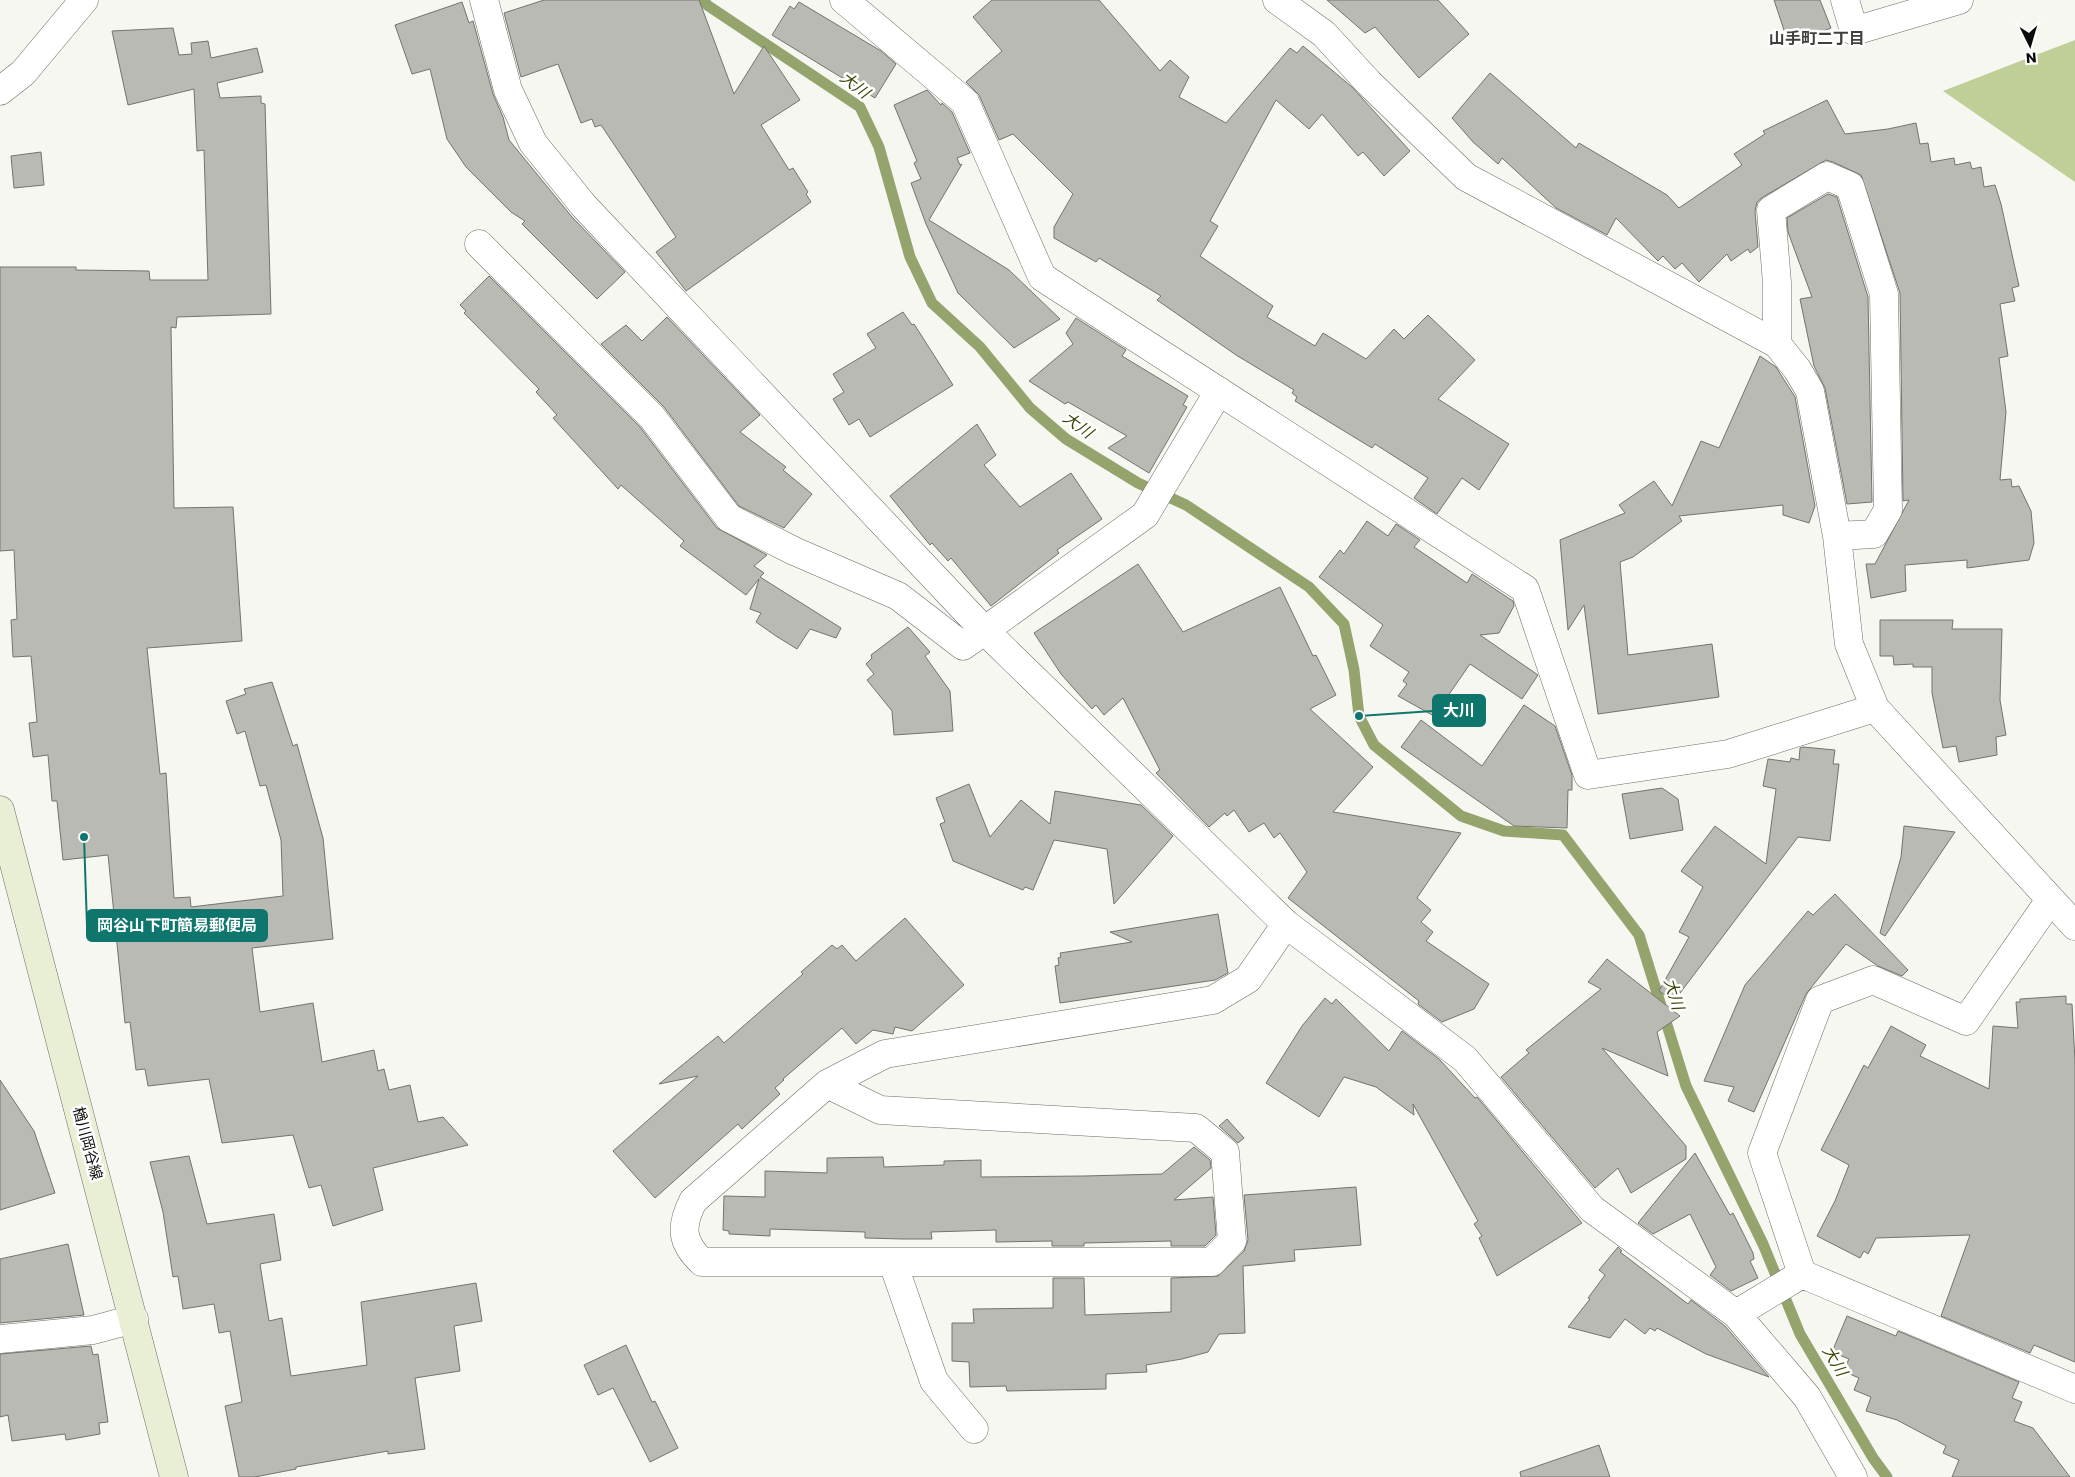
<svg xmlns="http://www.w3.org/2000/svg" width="2075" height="1477" viewBox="0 0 2075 1477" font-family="Poppins,'Noto Sans JP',sans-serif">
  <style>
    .forest { fill: #c0ce97 }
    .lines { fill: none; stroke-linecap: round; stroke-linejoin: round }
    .stream { stroke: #95a36d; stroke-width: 11 }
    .building { fill: #b8bab3; stroke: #72746e }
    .minor-casing { stroke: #6b6d67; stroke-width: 29 }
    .secondary-casing { stroke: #6b6d67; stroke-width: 29 }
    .minor { stroke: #fff; stroke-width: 28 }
    .secondary { stroke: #e9efd4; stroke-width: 28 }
    .labels { text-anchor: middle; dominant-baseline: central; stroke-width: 5; stroke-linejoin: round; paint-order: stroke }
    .street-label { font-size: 15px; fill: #0b0c0a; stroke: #fff }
    .neighbourhood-label { font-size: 16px; font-weight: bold; fill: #3f403b; stroke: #fff }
    .water-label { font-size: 16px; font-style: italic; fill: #3c4707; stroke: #fff }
    .leader { fill: none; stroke: #0f766e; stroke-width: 2 }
    .callout-dot { fill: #0f766e; stroke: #fff; stroke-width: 2 }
    .callout { fill: #0f766e; stroke: #0f766e; stroke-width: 2 }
    .callout-label { font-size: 16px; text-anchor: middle; font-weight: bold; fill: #fff }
  </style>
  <rect width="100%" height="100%" fill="#f5f7f0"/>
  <path class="forest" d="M2075 40V182L1943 91Z"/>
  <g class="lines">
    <path class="stream" d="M704 0 707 5 860 107 879 147 910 257 932 303 980 347 1030 408 1066 439 1138 483 1186 505 1309 587 1344 624 1354 670 1359 716 1374 745 1461 816 1504 831 1563 835 1639 935 1686 1086 1763 1244 1800 1334 1873 1458 1887 1477"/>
  </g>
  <path class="building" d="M544 0H699L734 94 764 46 800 100 761 125 789 170 793 168 808 192 806 194 811 202 686 291 656 252 676 237 601 125 595 127 592 119 581 123 558 64 521 77 504 13Z
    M992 0H1099L1160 71 1170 60 1189 77 1179 97 1226 123 1290 48 1297 53 1303 46 1352 87 1410 151 1384 176 1363 152 1358 156 1322 114 1309 129 1276 100 1210 221 1218 226 1200 256 1273 306 1267 317 1315 346 1323 333 1366 359 1394 329 1404 339 1428 315 1475 360 1438 399 1509 444 1479 490 1462 478 1437 514 1414 498 1428 478 1375 444 1372 448 1295 401 1297 397 1292 393 1294 390 1236 355 1157 300 1161 296 1099 258 1096 262 1054 238V227L1073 194 1013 134 999 140 979 95 966 82 1002 51 973 17Z
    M1327 0H1438L1469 34 1419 78 1375 27 1365 33Z
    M1774 0H1820L1831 28 1789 45Z
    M462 2 469 23 473 21 493 94 503 117 509 140 572 217 625 272 597 299 522 224 525 221 511 212 466 167 447 139 430 69 412 74 395 25Z
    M799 2 881 51 896 64 875 98 772 35 790 6 794 9Z
    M173 28 179 55 192 54 191 43 208 41 211 58 257 48 263 72 217 83 220 98 261 96V103L265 104 271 314 177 317 176 328 171 327 174 508 233 507 242 641 147 648 160 774 166 773 174 898 190 897 191 907 283 896 281 840 266 785 260 786 245 731 237 734 226 701 246 694 244 689 272 682 293 746 297 744 323 838 333 939 252 948 260 1012 313 1003 322 1062 374 1050 378 1071 384 1069 389 1090 410 1085 418 1122 443 1117 468 1145 373 1168 383 1210 333 1226 321 1185 309 1188 293 1135 222 1143 209 1079 148 1086 145 1069 136 1070 130 1022 125 1023 108 855 63 860 57 801H52L48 755 33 757 29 723 37 722 31 656 13 657 11 620 17 619 14 550 0 551V267H76V270L149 271 150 280H208L204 150 197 151 194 89 128 105 112 31Z
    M1490 73 1576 148 1579 143 1667 195 1679 208 1742 165 1734 154 1765 134 1763 131 1827 100 1845 134 1888 129 1916 123 1920 144 1928 143 1931 162 1954 158 1955 165 1970 162 1972 169 1981 167 1984 187 1995 185 2001 204 2019 286 2012 288 2015 301 2000 304 2008 356 1999 358 2006 412 2000 480 2011 479 2012 487 2019 486 2031 511 2034 543 2029 560 1967 568V560L1905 565 1906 591 1871 598 1866 564H1875L1909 500 1903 501 1900 293 1861 175 1833 162 1826 160 1763 197 1757 202 1755 211 1758 247 1750 253 1748 249 1731 261 1727 254 1699 282 1682 263 1675 269 1663 256 1658 261 1616 218 1607 235 1556 208 1502 158 1498 164 1473 142 1452 118Z
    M927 90 941 105 942 103 952 112 970 153 957 158 960 165 962 164 929 220 1009 270 1060 319 1014 348 958 293 926 224 911 183 921 179 914 163 917 161 894 105Z
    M41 152 44 185 14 188 11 156Z
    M1828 194 1837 197 1868 297 1872 502 1847 504 1825 388 1814 366 1800 299 1812 297 1788 232 1787 218Z
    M489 276 640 427 717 528 767 555 754 566 764 573 760 577 841 628 836 638 810 629 797 649 776 636 756 622 761 613 750 609 759 579 746 595 680 546 684 541 621 485 618 489 553 418 557 415 536 392 539 389 464 313 466 311 460 305Z
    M903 312 912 325 914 324 953 385 870 437 859 419 849 425 833 399 844 392 833 374 876 348 867 334Z
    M667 317 760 415 740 432 786 467 783 470 812 494 784 528 739 506 664 407 601 344 626 325 642 341Z
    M1076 318 1126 350 1122 356 1188 396 1183 405 1187 407 1149 473 1108 448 1127 436 1068 402 1065 404 1029 381 1073 344 1066 333Z
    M1760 356 1776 367 1795 397 1815 506 1809 523 1783 515V505L1679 516 1682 521 1633 557 1620 562 1628 655 1712 644 1719 697 1598 714 1584 605 1568 630 1560 540 1625 513 1619 505 1654 481 1672 506 1701 441 1719 448Z
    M977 424 996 455 984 465 1020 507 1071 473 1102 519 1057 550 1059 553 991 606 951 558 948 561 932 543 930 545 890 496Z
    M1367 521 1388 536 1396 524 1420 540 1414 547 1467 583 1472 574 1513 601 1514 606 1499 633 1480 635 1538 675 1522 699 1470 664 1434 716 1398 696 1407 684 1403 681 1409 672 1370 646 1383 625 1319 577 1340 550 1344 554Z
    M1138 564 1183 632 1280 587 1313 656 1316 655 1336 695 1310 709 1373 767 1333 812 1461 833 1417 898 1431 910 1421 922 1433 932 1426 941 1489 984 1474 1009 1442 1022 1418 1004 1419 1001 1288 898 1307 872 1280 833 1274 838 1264 823 1249 832 1234 810 1227 816 1225 813 1209 827 1156 773 1160 770 1123 698 1104 715 1096 705 1092 709 1061 674 1034 633Z
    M1880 620H1953L1952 629H2002L2000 700 2006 735 1996 737 1997 755 1959 762 1956 746 1943 748 1932 693V667H1913V664L1894 665 1893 656H1880Z
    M908 627 930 652 925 656 950 691 953 731 894 735 892 711 867 680 874 674 866 664 872 658 871 655Z
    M1524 705 1555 726 1572 775V790H1568L1567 828 1514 826 1401 747 1421 720 1482 766Z
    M1803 747 1835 750 1833 764H1839L1830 841 1798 837 1674 1001 1659 991 1689 937 1679 932 1703 887 1681 871 1715 826 1766 864 1776 789 1763 786 1768 759 1790 762 1791 758 1799 760 1800 748Z
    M969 784 990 837 1021 800 1050 824 1055 791 1141 805 1173 836 1114 904 1107 849 1054 840 1033 890 1025 887 1023 890 953 861 940 824 945 822 936 798Z
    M1662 788 1678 799 1683 830 1630 839 1622 794Z
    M1904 826 1955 832 1885 936 1880 933 1901 857Z
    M1835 894 1908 970 1902 976 1878 966 1846 944 1806 994 1754 1112 1728 1101 1734 1087 1704 1081 1745 985 1808 911 1813 915Z
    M1218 914 1228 973 1215 980 1060 1003 1055 966 1059 965 1058 958 1061 957 1060 953 1132 942 1110 932Z
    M905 918 964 985 912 1031 895 1027 893 1034 873 1030 856 1044 842 1028 783 1079 784 1080 775 1088 780 1094 742 1129 738 1124 655 1198 613 1151 698 1076 659 1084 718 1036 724 1043 803 974 801 972 832 945 837 949 842 945 856 961Z
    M1607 959 1680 1016 1657 1032 1668 1076 1602 1048 1686 1146V1159L1631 1193 1618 1168 1595 1188 1501 1077 1529 1053 1526 1050 1601 989 1588 982Z
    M2066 996V1004H2072L2075 1061V1362L2034 1345 2030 1353 1941 1316 1970 1235 1876 1238 1868 1254 1864 1251 1860 1258 1817 1236 1835 1201 1849 1165 1821 1150 1864 1065 1868 1068 1891 1026 1926 1045 1920 1056 1989 1089 1993 1026 2018 1028 2016 1002H2020V999Z
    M1325 998 1332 1004 1336 999 1389 1051 1402 1031 1439 1059 1475 1098 1477 1097 1582 1223 1497 1276 1479 1238 1482 1236 1474 1224 1478 1221 1413 1104 1414 1115 1376 1087 1344 1077 1319 1117 1266 1083 1302 1026Z
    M0 1080 34 1131 55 1193 0 1210Z
    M1227 1119 1244 1138 1238 1143 1219 1126Z
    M1194 1147 1210 1160 1211 1168 1174 1200 1213 1197 1216 1235 1205 1246H1171V1241L1084 1243V1246H1052V1241L996 1242V1230L931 1232 932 1239H902L865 1238V1232L770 1229V1236L729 1234V1231L723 1230 724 1196 765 1197V1171L827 1173V1158L883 1157 884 1167 944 1165V1161L981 1160V1177L1084 1176 1162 1174Z
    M1695 1153 1730 1215 1733 1213 1753 1253 1754 1259 1750 1261 1758 1278 1731 1291 1710 1275 1716 1267 1690 1214 1653 1234 1638 1223Z
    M189 1156 207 1224 274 1214 281 1260 260 1264 269 1321 282 1318 291 1376 367 1365 361 1302 476 1283 482 1321 454 1326 460 1371 415 1378 425 1449 388 1454V1451L296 1467V1469L255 1477H239L225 1406 242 1402 230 1331 219 1333 214 1304 183 1309 178 1276 173 1277 163 1212 150 1162Z
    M1356 1187 1361 1245 1294 1250 1295 1261 1243 1266 1245 1333 1219 1334 1208 1352 1182 1359 1146 1365 1147 1372 1106 1374V1389L1007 1391 1006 1386 970 1387 969 1362 952 1361V1323H974L973 1309 1053 1308V1278H1084L1085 1315 1171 1312V1278L1218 1276 1244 1251 1248 1240 1244 1195Z
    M68 1244 84 1315 0 1323V1259Z
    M1618 1247 1622 1251 1620 1252 1688 1304 1691 1300 1725 1326 1769 1377 1706 1354 1657 1328 1655 1331 1650 1328 1645 1334 1625 1319 1610 1338 1568 1327 1590 1299 1588 1298 1605 1275 1599 1270Z
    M1847 1316 1896 1336 1898 1331 2019 1382 2012 1398 2022 1402 2014 1421 2033 1428 2070 1477H1952L1959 1460 1943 1453 1946 1446 1897 1420 1866 1411 1871 1397 1854 1390 1859 1378 1843 1371 1849 1359 1832 1352Z
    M626 1345 652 1402 655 1401 678 1448 650 1462 613 1388 598 1395 584 1365Z
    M91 1346 93 1355 98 1354 108 1422 99 1423 100 1434 66 1440 65 1434 12 1441 8 1415 0 1417V1354Z
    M1599 1445 1610 1477H1521L1520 1472Z"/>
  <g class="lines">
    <g class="minor-casing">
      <path id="minor" d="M484 0 508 90 533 143 584 206 985 631 1286 924 1465 1059 1592 1209 1736 1314
        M844 0 965 102 1042 277 1525 589 1588 775 1728 754 1875 708
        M1277 0 1324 34 1369 83 1466 177 1777 344 1797 369 1810 391 1837 536 1849 644 1875 708 2075 926
        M1845 0 1854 31 1959 0
        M0 91 23 73 84 0
        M479 244 652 417 729 518 794 551 898 596 963 646 1145 515 1219 391
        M1777 344V283L1771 210 1827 176 1850 186 1884 294 1888 510 1874 534 1837 536
        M827 1084 880 1110 1196 1128 1225 1152 1232 1241 1212 1262H702C681 1242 680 1227 693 1201L827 1084 885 1054 1213 1000 1248 979 1286 924
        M893 1263 934 1381 974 1429
        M1802 1274 2075 1389
        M0 1339 93 1330 134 1319
        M1853 1477 1807 1397 1736 1314 1802 1274 1762 1153 1820 1000 1873 980 1966 1021 2050 900"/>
    </g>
    <g class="secondary-casing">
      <path id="secondary" d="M0 810 174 1477"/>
    </g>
    <use href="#minor" class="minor"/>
    <use href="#secondary" class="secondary"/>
  </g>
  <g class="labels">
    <g class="street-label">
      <text transform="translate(88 1143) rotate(75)">楢川岡谷線</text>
    </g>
    <g class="neighbourhood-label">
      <text x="1817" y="38">山手町二丁目</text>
    </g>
    <g class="water-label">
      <text transform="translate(855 85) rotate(38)">大川</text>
      <text transform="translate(1078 425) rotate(36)">大川</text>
      <text transform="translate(1674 994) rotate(73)">大川</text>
      <text transform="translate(1835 1361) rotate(59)">大川</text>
    </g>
  </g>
  <path class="leader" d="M1359 716L1433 711M84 837L87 926"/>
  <g class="callout-dot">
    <circle cx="1359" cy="716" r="5"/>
    <circle cx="84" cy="837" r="5"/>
  </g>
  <g class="callout">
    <rect x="1433" y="695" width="52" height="31" rx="5"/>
    <rect x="87" y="910" width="180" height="31" rx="5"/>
  </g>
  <g class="callout-label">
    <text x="1459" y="716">大川</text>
    <text x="177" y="931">岡谷山下町簡易郵便局</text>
  </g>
  <g transform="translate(2030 45) rotate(175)" stroke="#ffffff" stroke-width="4" paint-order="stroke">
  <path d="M0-4L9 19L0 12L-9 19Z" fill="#0b0c0a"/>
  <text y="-8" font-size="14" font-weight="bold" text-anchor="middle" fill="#0b0c0a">N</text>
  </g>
</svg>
